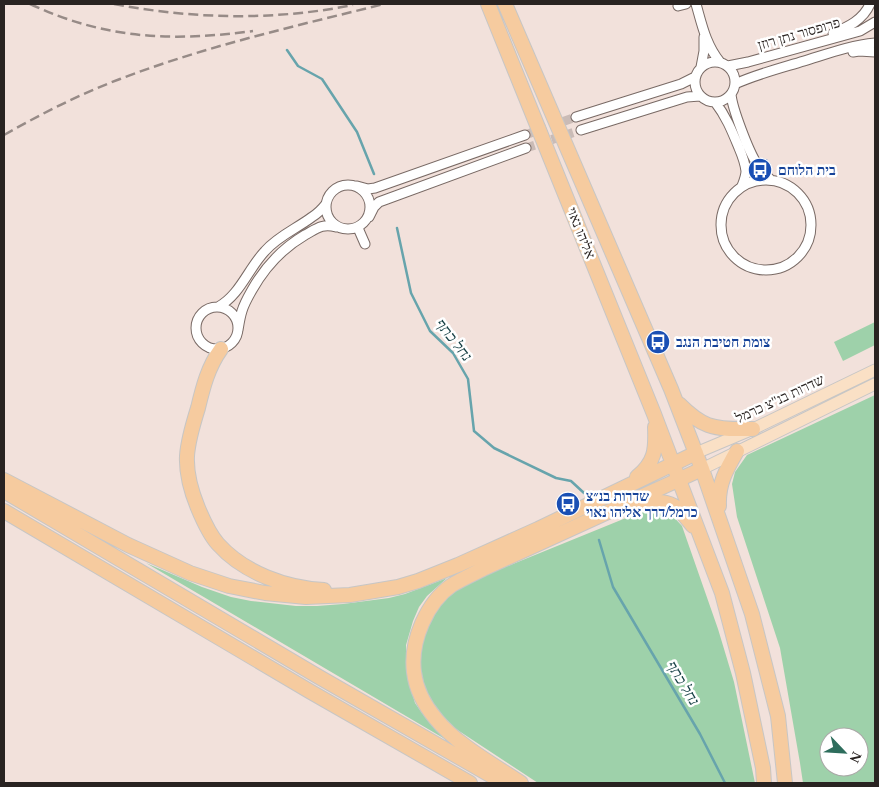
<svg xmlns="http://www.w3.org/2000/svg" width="879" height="787" viewBox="0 0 879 787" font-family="'Times New Roman','Noto Sans Hebrew',serif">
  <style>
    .green { fill: #9ed1aa; fill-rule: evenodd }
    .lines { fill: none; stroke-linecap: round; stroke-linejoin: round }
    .stream { stroke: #67a4ac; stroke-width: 2.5 }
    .minor-tunnel { stroke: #cabbb6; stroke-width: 9; stroke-dasharray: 9 4.5; stroke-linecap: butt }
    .minor-casing { stroke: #796a65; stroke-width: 11 }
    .major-casing { stroke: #c7c6c5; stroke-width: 13 }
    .highway-casing { stroke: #c7c6c5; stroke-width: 16 }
    .minor { stroke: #fff; stroke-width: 9 }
    .major { stroke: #fae0c5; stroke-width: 11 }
    .highway { stroke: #f6cb9f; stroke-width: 14 }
    .rail { stroke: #978b87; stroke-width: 2.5; stroke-dasharray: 10 5; stroke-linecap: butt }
    .labels { text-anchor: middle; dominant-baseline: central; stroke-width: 5; stroke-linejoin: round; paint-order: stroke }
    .street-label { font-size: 14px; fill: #292321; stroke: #fff }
    .transit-label { font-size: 14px; font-weight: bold; fill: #164399; stroke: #fff; text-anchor: start }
    .water-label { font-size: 15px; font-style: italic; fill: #153f44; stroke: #fff }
  </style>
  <rect width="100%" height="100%" fill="#f2e1db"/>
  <path class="green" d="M875 322V345L843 361 834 342Z
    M875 395V783H803L800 763 780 648 737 517 732 484 735 472 747 455ZM829 737H859V767H829Z
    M648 509H658L669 512 682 526 718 629 734 682 755 783H538L456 729 443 716 433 703 425 688 421 674 420 658 423 637 428 622 438 607 450 594 466 583Z
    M146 563 202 587 231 597 251 601 296 606H317L343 604 389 598 405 594 447 578 427 596 419 607 413 621 406 645 407 675 415 703 422 713 431 724 467 752Z"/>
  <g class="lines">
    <path class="stream" d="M287 50 298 66 322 79 357 132 374 174
      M397 228 411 293 430 331 453 353 468 379 474 431 494 448 556 478 571 481 584 493
      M599 540 613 587 700 734 725 783"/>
    <path class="minor-tunnel" d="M525 135 576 117
      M526 148 581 130"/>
    <g class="minor-casing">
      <path id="minor" d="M696 4C702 25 706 45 720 62
        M678 6 686 4
        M833 33C848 27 863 20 870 4
        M853 52 859 51 875 52
        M695 82a20 20 0 1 1 40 0a20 20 0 1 1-40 0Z
        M728 66 748 62 860 31 875 22
        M701 67 704 51V37
        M735 84C757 74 781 68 804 61 827 54 851 45 875 43
        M731 94C732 108 749 152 757 164 761 170 765 175 770 179
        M715 102C726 116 732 131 739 148 742 155 745 163 746 171 746 176 744 181 742 186
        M576 117 681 84 695 77
        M581 130 687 97 700 96
        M721 225a45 45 0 1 1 90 0a45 45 0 1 1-90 0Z
        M326 207a22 22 0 1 1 44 0a22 22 0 1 1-44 0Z
        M357 186 368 189 375 188 525 135
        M369 217 374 207 379 202 526 148
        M358 228 365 244
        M218 307C240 295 248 269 265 251 278 236 296 229 312 217 317 214 322 209 326 204
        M196 328a21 21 0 1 1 42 0a21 21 0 1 1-42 0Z
        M238 330C239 324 240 317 242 311 244 304 248 297 252 290 265 267 281 249 305 235 316 229 322 223 336 227"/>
    </g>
    <g class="major-casing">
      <path id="major" d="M696 453 753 429 875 370
        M702 469 875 384"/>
    </g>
    <g class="highway-casing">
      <path id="highway" d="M488 4 654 414 722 593 743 673 763 768 764 783
        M505 4 671 389 702 469 752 614 778 716 785 783
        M221 349C208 367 203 387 198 408 193 424 188 440 187 456 186 475 191 491 198 508 203 520 209 534 218 544 244 573 286 588 324 590
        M679 404C687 412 697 421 708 425 722 430 738 429 753 429
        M637 477C655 462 656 450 655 427
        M4 480 128 545 190 573 229 586 265 593 306 597 350 595 398 587 418 581 458 565 538 529 696 453
        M4 491 319 677 504 783
        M634 502C647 502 666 499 677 508 683 513 688 520 693 526
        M719 506C718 484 726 470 737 451
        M4 511 311 692 470 783
        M521 783C494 765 456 744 436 719 425 706 416 689 414 672 410 641 427 602 452 585 462 579 473 574 483 569L702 469"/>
    </g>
    <use href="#minor" class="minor"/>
    <use href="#major" class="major"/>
    <use href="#highway" class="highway"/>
    <path class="rail" d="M30 4C105 39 171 42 253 31
      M114 4C193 19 273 21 353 5
      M4 135C41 114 80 94 120 79 206 46 296 26 384 4"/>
  </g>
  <defs>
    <g id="bus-disc" transform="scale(1.25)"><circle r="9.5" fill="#1a4fb4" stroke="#fff"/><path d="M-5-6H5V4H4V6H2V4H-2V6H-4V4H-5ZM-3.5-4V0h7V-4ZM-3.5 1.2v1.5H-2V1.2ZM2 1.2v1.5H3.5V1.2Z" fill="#fff"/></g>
  </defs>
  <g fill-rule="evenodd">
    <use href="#bus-disc" x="760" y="170"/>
    <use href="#bus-disc" x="658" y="342"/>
    <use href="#bus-disc" x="568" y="504"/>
  </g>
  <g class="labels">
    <g class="street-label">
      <text transform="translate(799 34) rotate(-16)">פרופסור נתן רוזן</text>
      <text transform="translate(581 233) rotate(68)">אליהו נאוי</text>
      <text transform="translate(780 399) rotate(-25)">שדרות בנ"צ כרמל</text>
    </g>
    <g class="transit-label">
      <text x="778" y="170">בית הלוחם</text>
      <text x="676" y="342">צומת חטיבת הנגב</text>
      <text x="586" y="496">שדרות בנ״צ<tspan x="586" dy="16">כרמל/דרך אליהו נאוי</tspan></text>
    </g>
    <g class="water-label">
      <text transform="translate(454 340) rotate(52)">נחל כתף</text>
      <text transform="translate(683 683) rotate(59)">נחל כתף</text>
    </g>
  </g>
  <rect width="879" height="787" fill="none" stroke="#292321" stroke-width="10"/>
  <g transform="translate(844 752) rotate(115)"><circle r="24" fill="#ffffff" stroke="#a9a7a6"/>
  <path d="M0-4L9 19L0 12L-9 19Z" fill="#2d6d5c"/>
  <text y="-8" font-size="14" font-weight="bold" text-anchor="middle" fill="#292321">N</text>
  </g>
</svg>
